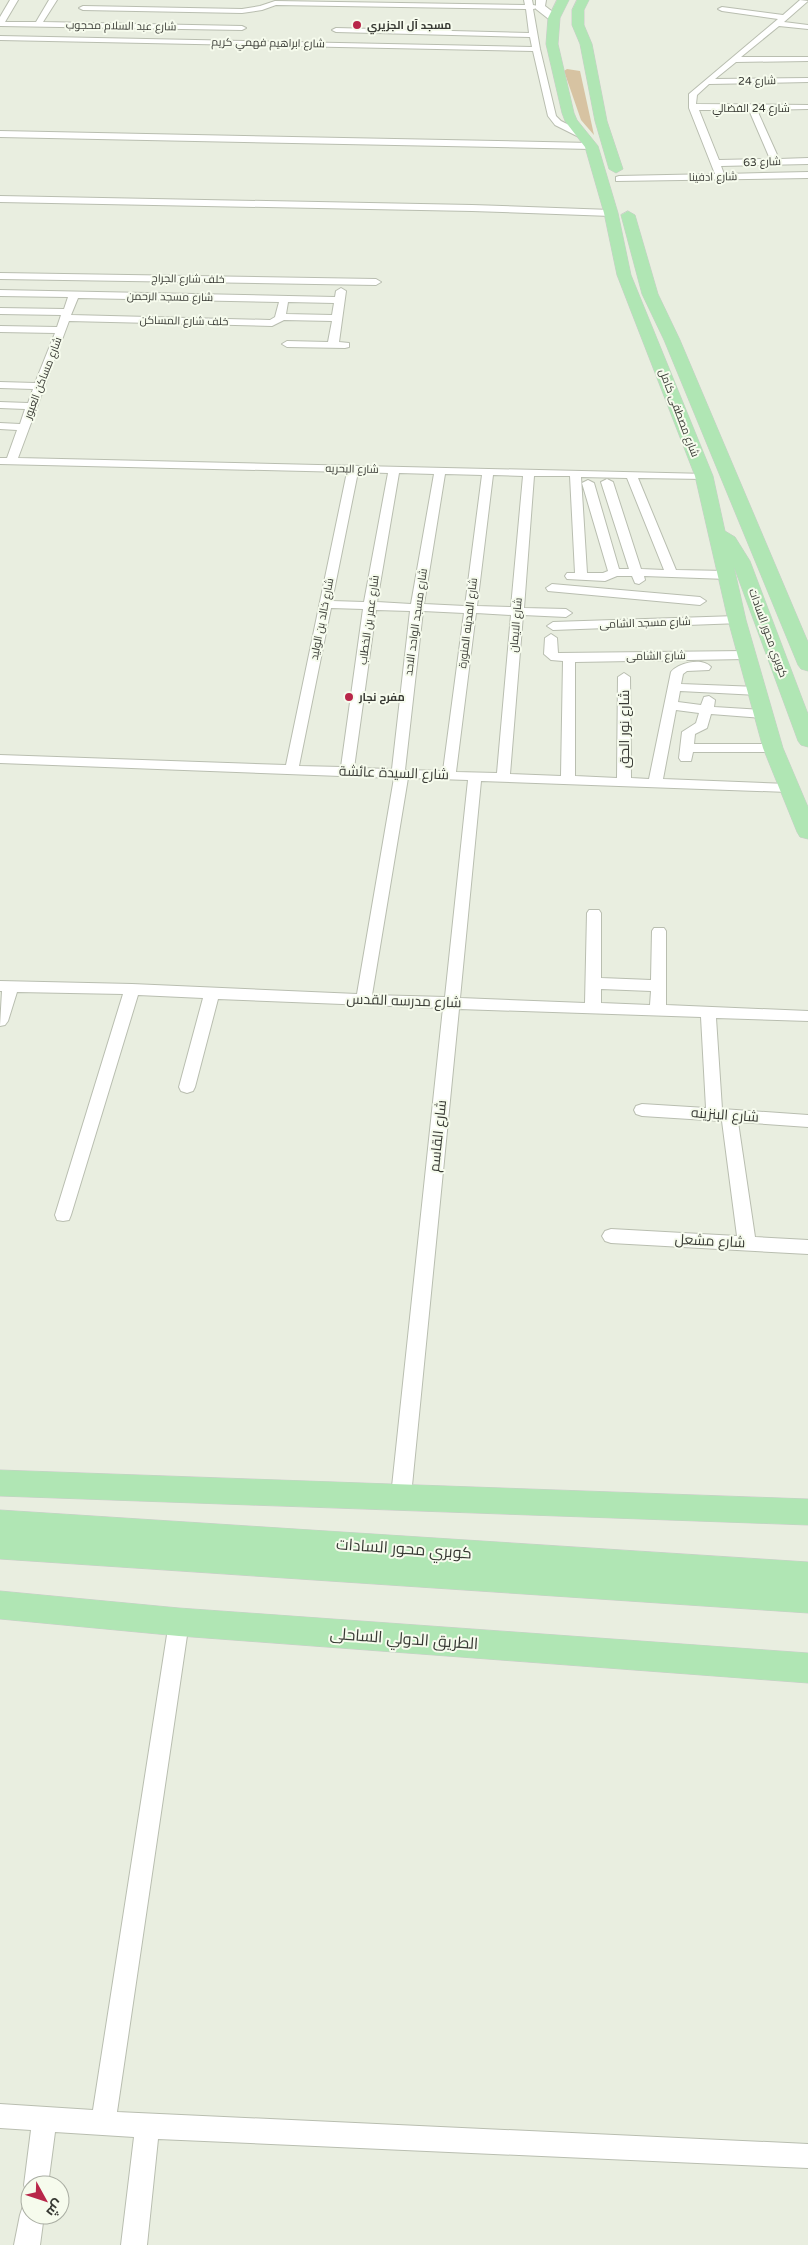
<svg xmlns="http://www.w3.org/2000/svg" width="808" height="2245" viewBox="0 0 808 2245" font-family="'Varela Round',Cairo,sans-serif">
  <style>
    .green { fill: #d7c3a2 }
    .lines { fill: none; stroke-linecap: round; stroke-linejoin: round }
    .street-casing { stroke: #b9beb0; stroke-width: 2 }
    .secondary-casing { stroke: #b9beb0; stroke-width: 2 }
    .primary-casing { stroke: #cbccca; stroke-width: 1 }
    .street { fill: #fff; fill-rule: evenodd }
    .secondary { fill: #fff; fill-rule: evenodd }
    .primary { fill: #b0e6b4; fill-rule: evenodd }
    .poi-dot { fill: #b82649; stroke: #f6fbed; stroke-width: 2 }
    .labels { text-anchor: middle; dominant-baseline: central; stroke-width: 4; stroke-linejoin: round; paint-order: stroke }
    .far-poi-label { font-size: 11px; font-weight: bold; fill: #383a34; stroke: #f6fbed; text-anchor: start }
    .far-street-label { font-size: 11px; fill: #383a34; stroke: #f6fbed }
    .street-label { font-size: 14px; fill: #383a34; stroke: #f6fbed }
    .near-street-label { font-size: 16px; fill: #383a34; stroke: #f6fbed }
  </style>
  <rect width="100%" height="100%" fill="#e9eee0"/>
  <path class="green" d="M567 69 580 71 594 135 581 120 564 71Z"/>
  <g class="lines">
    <g class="street-casing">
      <path id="street" d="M10 0H18L5 22H36L49 0H57L43 22 242 26 246 28 242 30 0 26V17Z
        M524 0H532L533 5 544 7 533 9 540 49 556 116 561 121 585 133V137H579L555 125 548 116 533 51 0 40V36L532 47 530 37 336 32 332 30 336 28 529 33 526 9 276 5 262 10 242 13 83 10 79 8 83 6 242 9 260 6 275 1 525 5Z
        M800 0 808 1 784 22 808 25V29L779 26 741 57H808V61L736 62 715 79 808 78V82L709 84 697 95 696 104 808 105V109L757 110 779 159 808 158V164L721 166 724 174 808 172V178L616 181V177L619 176 715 174 689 108V94L778 19 722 11 718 9 722 7 783 15ZM699 110H749L770 159 719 160Z
        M0 131 591 143 595 146 591 149 0 137Z
        M0 196 472 205 611 210 616 213 611 216 472 211 0 202Z
        M0 273 376 279 381 282 376 285 0 279Z
        M341 288 346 291 339 342 349 343V347L345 348 287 347 282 344 287 341 328 342 332 321 284 320 272 326 69 321 18 458 708 474 710 476 708 478 704 479 638 478 676 570 727 571 733 575 727 579 644 576 645 580 639 584 635 583 632 576H617L605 581 567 579 565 576 567 573H575L570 476H534L524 608 566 609 572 613 566 617 523 615 510 774 561 776 563 661 551 660 544 654 545 638 551 634 557 638 558 653 746 651 752 655 746 659 575 662V776L617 778 618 677 624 673 630 677 631 778 649 779 671 672C678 663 702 657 711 667L709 670 687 671 683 674 681 684 758 687 764 691 758 695 680 691 678 702 701 705 704 697 709 696 715 700 714 707 763 710 770 714 763 718 711 714 707 728 695 734 694 744H773L780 748 773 752H693L691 761H681L679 758 682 732 696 723 699 713 676 710 663 779 788 784 795 788 788 792 481 781 460 998 585 1003 587 913 589 910H599L601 913V978L651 980 652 931 654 928H664L666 931V1005L808 1011V1021L716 1018 722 1109 808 1115V1127L738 1122 755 1237 808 1240V1254L611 1243 605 1241 602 1236 605 1231 611 1229 737 1236 722 1121 642 1116 636 1114 634 1110 636 1106 642 1104 706 1108 701 1017 459 1009 411 1496 408 1502 401 1504 394 1502 391 1496 443 1008 218 999 195 1087 193 1091 187 1093 181 1091 179 1087 203 998 138 995 71 1215 69 1220 63 1221 57 1220 55 1215 123 994 17 992 8 1021 5 1025 0 1026 2 991H0V981L132 984 357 994 394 778 0 763V755L286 765 347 472 0 464V458H7L17 430 0 429V423L20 424 25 409 0 408V402L28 403 33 389 0 388V382L35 383 55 333 0 332V326L57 327 61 315 0 314V308L64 309 68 297 0 296V290L335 297 336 291ZM78 298 279 302 275 317 270 320 71 315ZM288 302 334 303 332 315 286 314ZM358 472 388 473 364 602 332 601ZM399 473 434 474 411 604 377 602ZM445 474 482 475 465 606 424 604ZM493 475 523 476 511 607 477 606ZM581 477 627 478 664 570 641 569 613 482 607 479 601 482 629 569H619L594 483 588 480 582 483 608 571 603 573H587ZM331 608 363 609 341 767 299 766ZM376 610 410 611 392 769 354 768ZM423 611 464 613 443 771 405 770ZM476 613 511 615 497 773 456 772ZM408 778 468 780 445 997 372 995ZM601 989 651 991 650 1005 601 1003Z
        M552 584 700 597 706 601 700 605 548 591 546 588Z
        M737 616 743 620 741 623 553 630 547 626 553 622Z
        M179 1613 186 1616 189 1622 117 2112 808 2144V2168L158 2139 147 2245H121L134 2137 55 2132 48 2185H30V2195L27 2194 24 2185 31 2130 0 2128V2104L93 2110 169 1622 172 1616Z
        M30 2203V2215H44L40 2245H14L20 2215 23 2206Z"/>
    </g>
    <g class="secondary-casing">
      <path id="secondary" d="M536 0H546L545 6 558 16V20H550L536 9Z"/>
    </g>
    <g class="primary-casing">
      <path id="primary" d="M557 0H569L560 18 558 44 574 113 577 120 598 146 618 213 631 275 713 476 725 531 735 537 750 561 808 714V747L801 745 798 741 734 567 746 620 783 748 808 807V839L800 837 797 832 763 748 728 620 695 476 617 275 604 213 585 147 565 121 562 113 546 44 548 18Z
        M577 0H589L584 10V25L592 44 607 121 623 169 616 173 609 169 595 121 580 44 572 25V10Z
        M628 211 635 215 658 294 680 340 808 642V671L801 669 798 665 664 340 642 294 621 215Z
        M0 1470 808 1499V1525L0 1496Z
        M0 1510 808 1562V1613L0 1559Z
        M0 1591 179 1608 808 1653V1683L179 1636 0 1619Z"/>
    </g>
    <use href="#street" class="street"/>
    <use href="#secondary" class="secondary"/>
    <use href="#primary" class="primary"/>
  </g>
  <g class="poi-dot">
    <circle cx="357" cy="25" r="5"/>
    <circle cx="349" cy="697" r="5"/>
  </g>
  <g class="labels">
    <g class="far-poi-label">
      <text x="367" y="25">مسجد آل الجزيري</text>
      <text x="359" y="697">مفرح نجار</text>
    </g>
    <g class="far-street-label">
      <text transform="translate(121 26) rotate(1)">شارع عبد السلام محجوب</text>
      <text transform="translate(268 43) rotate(1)">شارع ابراهيم فهمي كريم</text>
      <text transform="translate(757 81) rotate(-1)">شارع 24</text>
      <text x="751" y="108">شارع 24 الفضالي</text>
      <text transform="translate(762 162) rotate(-2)">شارع 63</text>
      <text transform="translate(713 177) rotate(-1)">شارع ادفينا</text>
      <text transform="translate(188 279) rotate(1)">خلف شارع الجراج</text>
      <text transform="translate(170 297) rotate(1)">شارع مسجد الرحمن</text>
      <text transform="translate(184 321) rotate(1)">خلف شارع المساكن</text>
      <text transform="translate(43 378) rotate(-69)">شارع مساكن العبور</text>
      <text transform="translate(679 413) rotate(69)">شارع مصطفى كامل</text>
      <text transform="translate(352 469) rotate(1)">شارع البحريه</text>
      <text transform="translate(322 619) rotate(-79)">شارع خالد بن الوليد</text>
      <text transform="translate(369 620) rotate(-82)">شارع عمر بن الخطاب</text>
      <text transform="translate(416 622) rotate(-82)">شارع مسجد الواحد الاحد</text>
      <text transform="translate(468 623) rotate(-83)">شارع المدينه المنورة</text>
      <text transform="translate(645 623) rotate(-2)">شارع مسجد الشامى</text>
      <text transform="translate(516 625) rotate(-85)">شارع الايمان</text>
      <text transform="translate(768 633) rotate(70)">كوبري محور السادات</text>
      <text transform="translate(656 656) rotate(-1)">شارع الشامى</text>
    </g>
    <g class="street-label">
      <text transform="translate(624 729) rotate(-90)">شارع نور الحق</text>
      <text transform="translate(394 773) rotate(2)">شارع السيدة عائشة</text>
      <text transform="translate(404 1001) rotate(2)">شارع مدرسه القدس</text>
      <text transform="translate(725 1115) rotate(4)">شارع البنزينه</text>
      <text transform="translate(438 1136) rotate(-84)">شارع القاسم</text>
      <text transform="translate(710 1241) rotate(3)">شارع مشعل</text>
    </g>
    <g class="near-street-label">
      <text transform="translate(404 1549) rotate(4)">كوبري محور السادات</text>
      <text transform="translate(404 1639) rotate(4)">الطريق الدولي الساحلى</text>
    </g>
  </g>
  <g transform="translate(45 2200) rotate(130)"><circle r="24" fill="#f6fbed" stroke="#aaaea3"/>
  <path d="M0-4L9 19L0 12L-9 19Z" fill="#b82649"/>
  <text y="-8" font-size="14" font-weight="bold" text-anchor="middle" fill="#383a34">ش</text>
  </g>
</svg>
